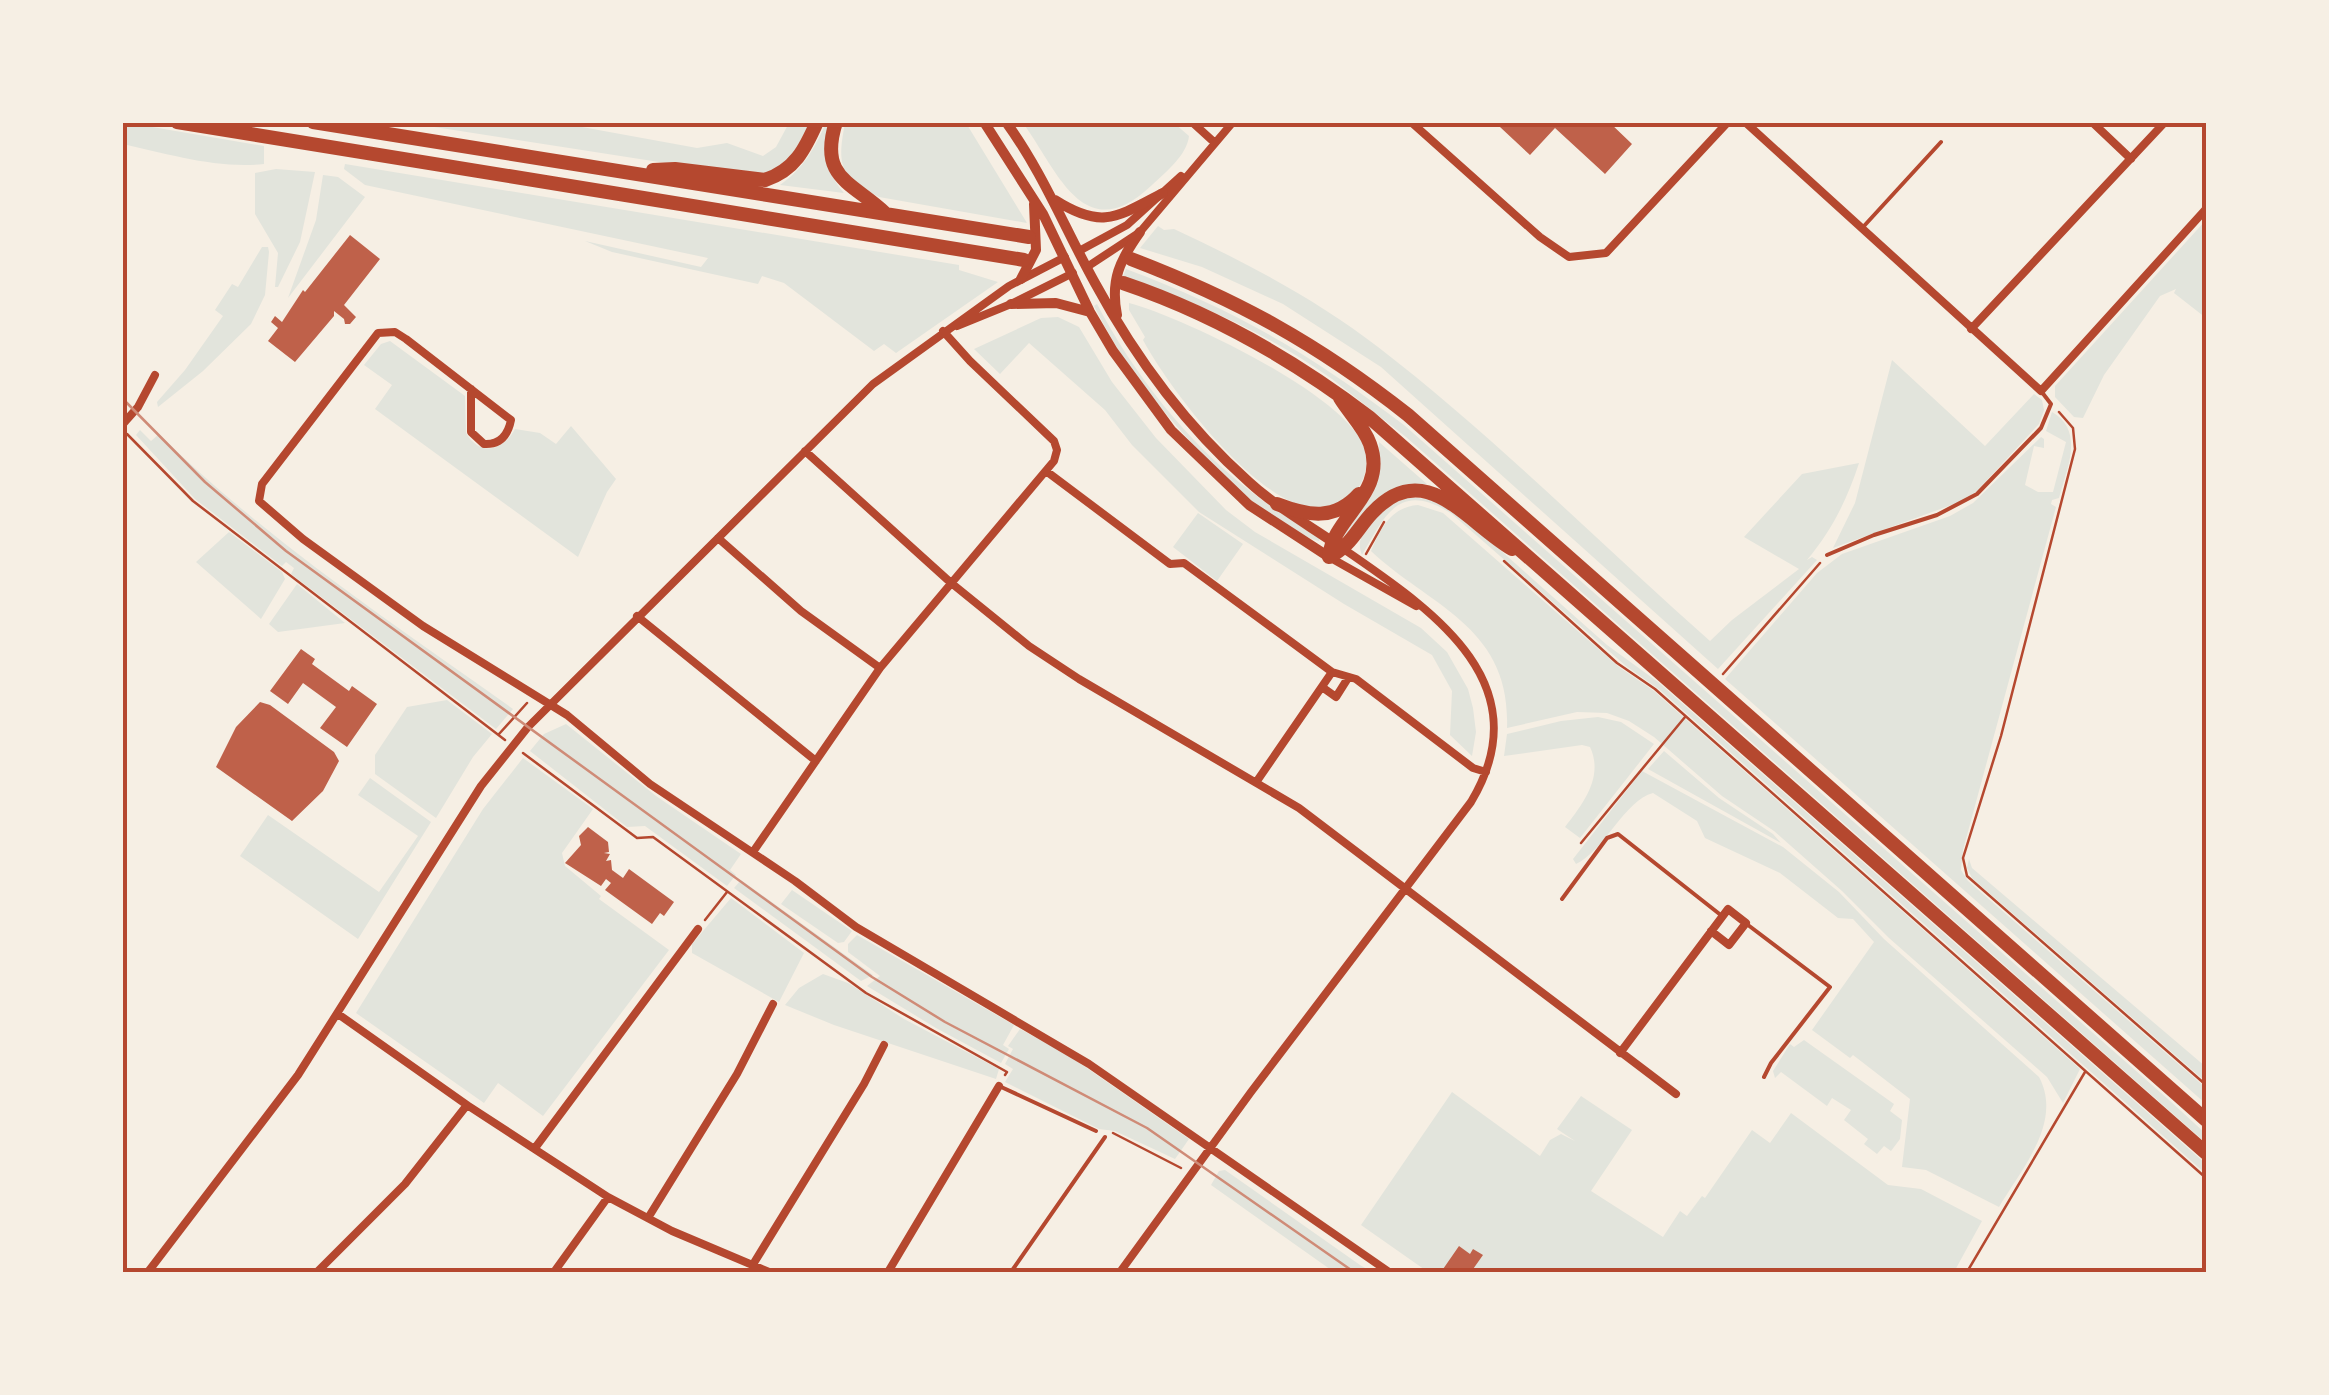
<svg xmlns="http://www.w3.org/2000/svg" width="2329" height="1395" viewBox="0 0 2329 1395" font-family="'Fira Sans',sans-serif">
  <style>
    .green { fill: #e2e4dc }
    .building { fill: #bf614a }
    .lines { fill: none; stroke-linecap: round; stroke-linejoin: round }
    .path { stroke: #b5482f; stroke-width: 2.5 }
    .service { stroke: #b5482f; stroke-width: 4 }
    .minor { stroke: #b5482f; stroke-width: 8 }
    .tertiary { stroke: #b5482f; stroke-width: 10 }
    .trunk { stroke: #b5482f; stroke-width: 14 }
    .tram { stroke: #cf8b77; stroke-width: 2.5 }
    .neatline { fill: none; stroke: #b5482f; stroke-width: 4 }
  </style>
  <rect width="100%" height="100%" fill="#f6efe4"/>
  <path class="green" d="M123 122 264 146V164C217 169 168 154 123 144Z
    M370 123H560L697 148 727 143 763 156 776 147 789 123H811C795 155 787 171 749 176L428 126Z
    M826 123H830C826 151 824 170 844 193L780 185C804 168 814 149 826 123Z
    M845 123H966L1027 223 879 197C839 177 837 165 845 123Z
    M1023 123H1174L1189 136C1187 155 1166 172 1152 185 1084 250 1058 171 1023 123Z
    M345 164 959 265V270L998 282 896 353 884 344 874 351 784 283 762 276 758 284 612 252 585 241 701 267 708 258 365 185 344 169Z
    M276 169 315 172 300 242 278 287H275L278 253 255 214V173Z
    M323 175 338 177 365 197 288 298 316 220Z
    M2206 220V318L2174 293 2176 289 2160 296 2104 375 2083 418 2074 417 2055 397V386Z
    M1158 226 1164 230 1174 229C1245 262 1316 299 1378 347 1495 437 1600 544 1710 641L1732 620 1799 569 1744 537 1802 474 1859 463C1847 500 1832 530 1807 560L1812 557 1817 560 1718 669 1381 367 1283 304 1202 267 1140 248Z
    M262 247H268L269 252 265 295 251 324 203 371 158 407 157 402 185 370 223 316 215 310 232 284 238 287Z
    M1126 269C1236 310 1310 354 1404 425L2169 1100 2206 1134V1143L1406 437C1381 418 1357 398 1332 379 1269 334 1196 302 1123 276Z
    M1129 303C1180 316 1359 400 1366 454 1369 472 1360 491 1346 501 1284 547 1168 387 1143 340L1145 337 1129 310Z
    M1097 304C1133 373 1187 442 1249 490 1271 508 1296 523 1320 538L1319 541C1263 527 1173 426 1138 379 1121 356 1107 331 1094 306Z
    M1058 317 1079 327 1112 382 1156 438 1226 510 1255 532 1421 628 1447 652 1468 689 1473 708 1476 732 1472 756 1450 735 1452 691 1432 655 1344 604 1199 512 1132 445 1105 410 1029 343 1000 374 974 349 1041 318Z
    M390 341 465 396 466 433C480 457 503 451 515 429L540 433 556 444 571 426 616 479 607 492 578 557 375 409 392 385 364 365 381 344Z
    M1892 360 1985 446 2034 394 2042 400 2044 410 2039 424 1976 492 1957 503 1833 548 1855 503Z
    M2052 412C2085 431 2067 468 2059 498L2052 500 2051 504 2056 507 1963 850 1961 870 1968 881 2206 1088V1104L1725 679 1817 573 1842 554 1950 516 1973 503 2041 437 2044 439V448L2034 446 2025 485 2038 492H2053L2066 442 2046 431Z
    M140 430 151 441 159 434C265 539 391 622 513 709L496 729 291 574 294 568 286 562 282 566 195 499 136 435Z
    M1379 442 1427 484 1389 491 1343 537 1341 535C1372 499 1380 489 1379 442Z
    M1407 497 1439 500 1480 532 1607 645 1658 682 2206 1164V1174L1660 690 1626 666 1452 514C1400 481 1386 513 1362 555 1351 530 1386 504 1407 497Z
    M1418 505 1443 513 1619 667 1654 691 2080 1069 2063 1103 2047 1077 1889 938 1842 891 1774 831 1722 796 1654 737 1629 721 1607 713 1577 712 1507 728C1511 626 1429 606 1371 551 1381 528 1391 507 1418 505Z
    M1198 513 1243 544 1217 581 1173 547Z
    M229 532 282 572 285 579 261 619 196 562Z
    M297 584 345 623 278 632 269 624Z
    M447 700 492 734 473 757 436 818 375 774V755L407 707Z
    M1598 717 1621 722 1654 744 1580 838 1565 827C1583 804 1604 777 1590 747L1582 745 1504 756 1507 734 1561 721Z
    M566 724 656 796 741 854 730 870 736 875 727 886 645 826 627 827 530 751 544 734Z
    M1664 751 1719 798 1773 834 1781 843 1648 769Z
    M523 758 593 809 562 853 565 866 601 896 599 899 669 950 543 1116 498 1083 484 1103 356 1013 483 809Z
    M1642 771 1783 847 1839 892 1884 939 2039 1077C2063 1122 2022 1168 1999 1207L1926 1170 1902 1167 1910 1099 1853 1055 1850 1058 1812 1030 1874 942 1853 919 1838 918 1780 873 1705 838 1697 821 1653 793C1625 800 1604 851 1576 864L1573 859Z
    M370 778 431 822 358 939 240 856 268 815 379 892 418 836 358 795Z
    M1969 859 1972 868 2206 1067V1082L1972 878 1967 868Z
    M741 880 873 975 861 981 734 888Z
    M792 890 852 931 844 942 838 943 781 904Z
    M731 898 804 953 779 1002 692 953V944Z
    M857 935 1014 1025 1003 1045 1009 1049 1001 1063 936 1028 867 986 880 976 848 952V944Z
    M823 974 848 983 904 1019 999 1069 996 1079 834 1025 785 1005 799 988Z
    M1020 1029 1068 1055 1189 1139 1175 1159 1115 1131 1099 1129 1005 1082 1013 1069 1005 1064 1013 1049 1008 1046Z
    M1804 1040 1894 1104 1890 1111 1902 1120 1900 1139 1891 1151 1884 1146 1877 1154 1864 1144 1868 1139 1844 1120 1851 1110 1832 1098 1827 1106 1781 1072 1775 1078 1773 1071 1790 1044 1794 1047Z
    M1452 1092 1540 1156 1550 1140 1561 1134 1575 1141 1557 1129 1581 1096 1632 1130 1591 1191 1663 1237 1680 1211 1687 1216 1702 1196 1705 1198 1752 1130 1770 1143 1791 1113 1888 1185 1921 1189 1982 1221 1954 1272H1428L1361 1225Z
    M1225 1170 1360 1265 1372 1272H1334L1211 1185 1219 1171Z"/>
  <path class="building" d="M1504 122H1609L1632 144 1605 174 1555 128 1530 155 1500 127Z
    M350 235 380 259 344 305 356 317 350 324H345L344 319 334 311V316L295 362 268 341 278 328 271 322 275 316 282 322 303 290 305 292Z
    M301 649 315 659 312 664 349 691 352 686 377 704 347 747 320 728 336 707 303 683 288 704 270 691Z
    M260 702 270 705 334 752 339 761 323 791 292 821 216 767 236 727Z
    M588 827 608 842 609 852 604 853 610 854 606 861 611 860 612 870 623 878 629 869 674 902 664 916 660 913 652 924 605 890 611 883 606 879 601 886 565 863 581 845 579 836Z
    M1459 1246 1470 1254 1473 1249 1483 1255 1471 1272H1441Z"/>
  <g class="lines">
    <path class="path" d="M2059 412 2073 428 2075 449 2001 736 1963 858 1967 876 2206 1085
      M127 434 193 501 505 740
      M1366 554 1384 522
      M1504 561 1617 663 1655 689 2206 1178
      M1723 674 1820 563
      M499 734 527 703
      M523 753 637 838 653 837 866 993 1007 1072 1005 1075
      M1581 843 1685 717
      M705 920 727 892
      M1113 1133 1181 1168
      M1967 1272 2085 1072"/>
    <path class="service" d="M1864 226 1941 142
      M1827 555 1874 535 1937 515 1977 494 2041 428 2051 404 2041 391
      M1562 899 1607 838 1618 834 1722 916
      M1748 925 1830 987 1771 1063 1764 1077
      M999 1086 1096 1131
      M1011 1272 1105 1137"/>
    <path class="minor" d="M1192 122 1215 143
      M1411 122 1540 237 1569 257 1606 253 1728 122
      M1745 122 2041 391 2206 209
      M2092 122 2131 159
      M1079 251 1127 225 1181 176
      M1087 267 1140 232 1233 122
      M957 326 1011 304 1073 273
      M1971 329 2165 122
      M471 389V432L484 444C500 445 508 435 511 420L406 339 395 332 378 333 262 484 259 501 303 539 423 626 567 715 650 784 795 881 856 927 1089 1064 1389 1272
      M122 425 138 407 155 375
      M805 451 950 582 1029 646 1079 679 1299 808 1676 1094
      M1046 471 1170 564 1184 563 1332 672 1356 679 1473 768 1486 772
      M718 538 801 611 880 668
      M1329 557 1416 606
      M637 616 816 761
      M1322 687 1336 697 1348 678
      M1257 781 1332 672
      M753 852 880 668 1054 461 1057 450 1054 441 970 361 943 331
      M338 1014 467 1105 608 1197 672 1231 769 1272
      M1620 1053 1728 909 1746 923 1729 945 1711 931
      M535 1148 698 929
      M648 1218 737 1074 773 1004
      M752 1266 864 1084 884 1045
      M148 1272 298 1075 481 786 528 727 873 384 1009 286 1065 257
      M317 1272 405 1184 467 1105
      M554 1272 608 1197
      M888 1272 999 1086
      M1120 1272 1251 1092 1471 802C1543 682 1430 609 1345 550"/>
    <path class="tertiary" d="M984 122 1043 214 1090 312 1113 351 1171 430 1249 505 1329 557
      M1006 122C1043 173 1065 229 1095 283 1135 357 1186 426 1249 482 1275 506 1307 524 1336 544
      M1055 200C1102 230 1117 217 1163 193
      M1021 279 1036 250 1034 204
      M1011 304 1056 303 1090 312
      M1117 315C1110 280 1120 260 1140 232"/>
    <path class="trunk" d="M177 122 1024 260
      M313 122 1029 237
      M836 122C818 178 852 182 885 213
      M653 170 675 169 765 180C795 170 805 149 817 122
      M1131 259C1238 300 1318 344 1408 415L2206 1120
      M1123 283C1212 313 1294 360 1369 417L2206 1153
      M1277 504C1308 516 1335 521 1359 494
      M1329 557C1350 547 1357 529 1372 513 1425 456 1466 522 1512 549
      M1329 557C1333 516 1388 494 1370 444 1364 427 1349 413 1340 398"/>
    <path class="tram" d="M122 398 205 482 286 551 872 977 945 1022 1147 1128 1354 1272"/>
  </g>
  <rect width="2329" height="1395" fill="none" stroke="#f6efe4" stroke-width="250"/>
  <rect x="125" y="125" width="2079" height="1145" class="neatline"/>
</svg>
